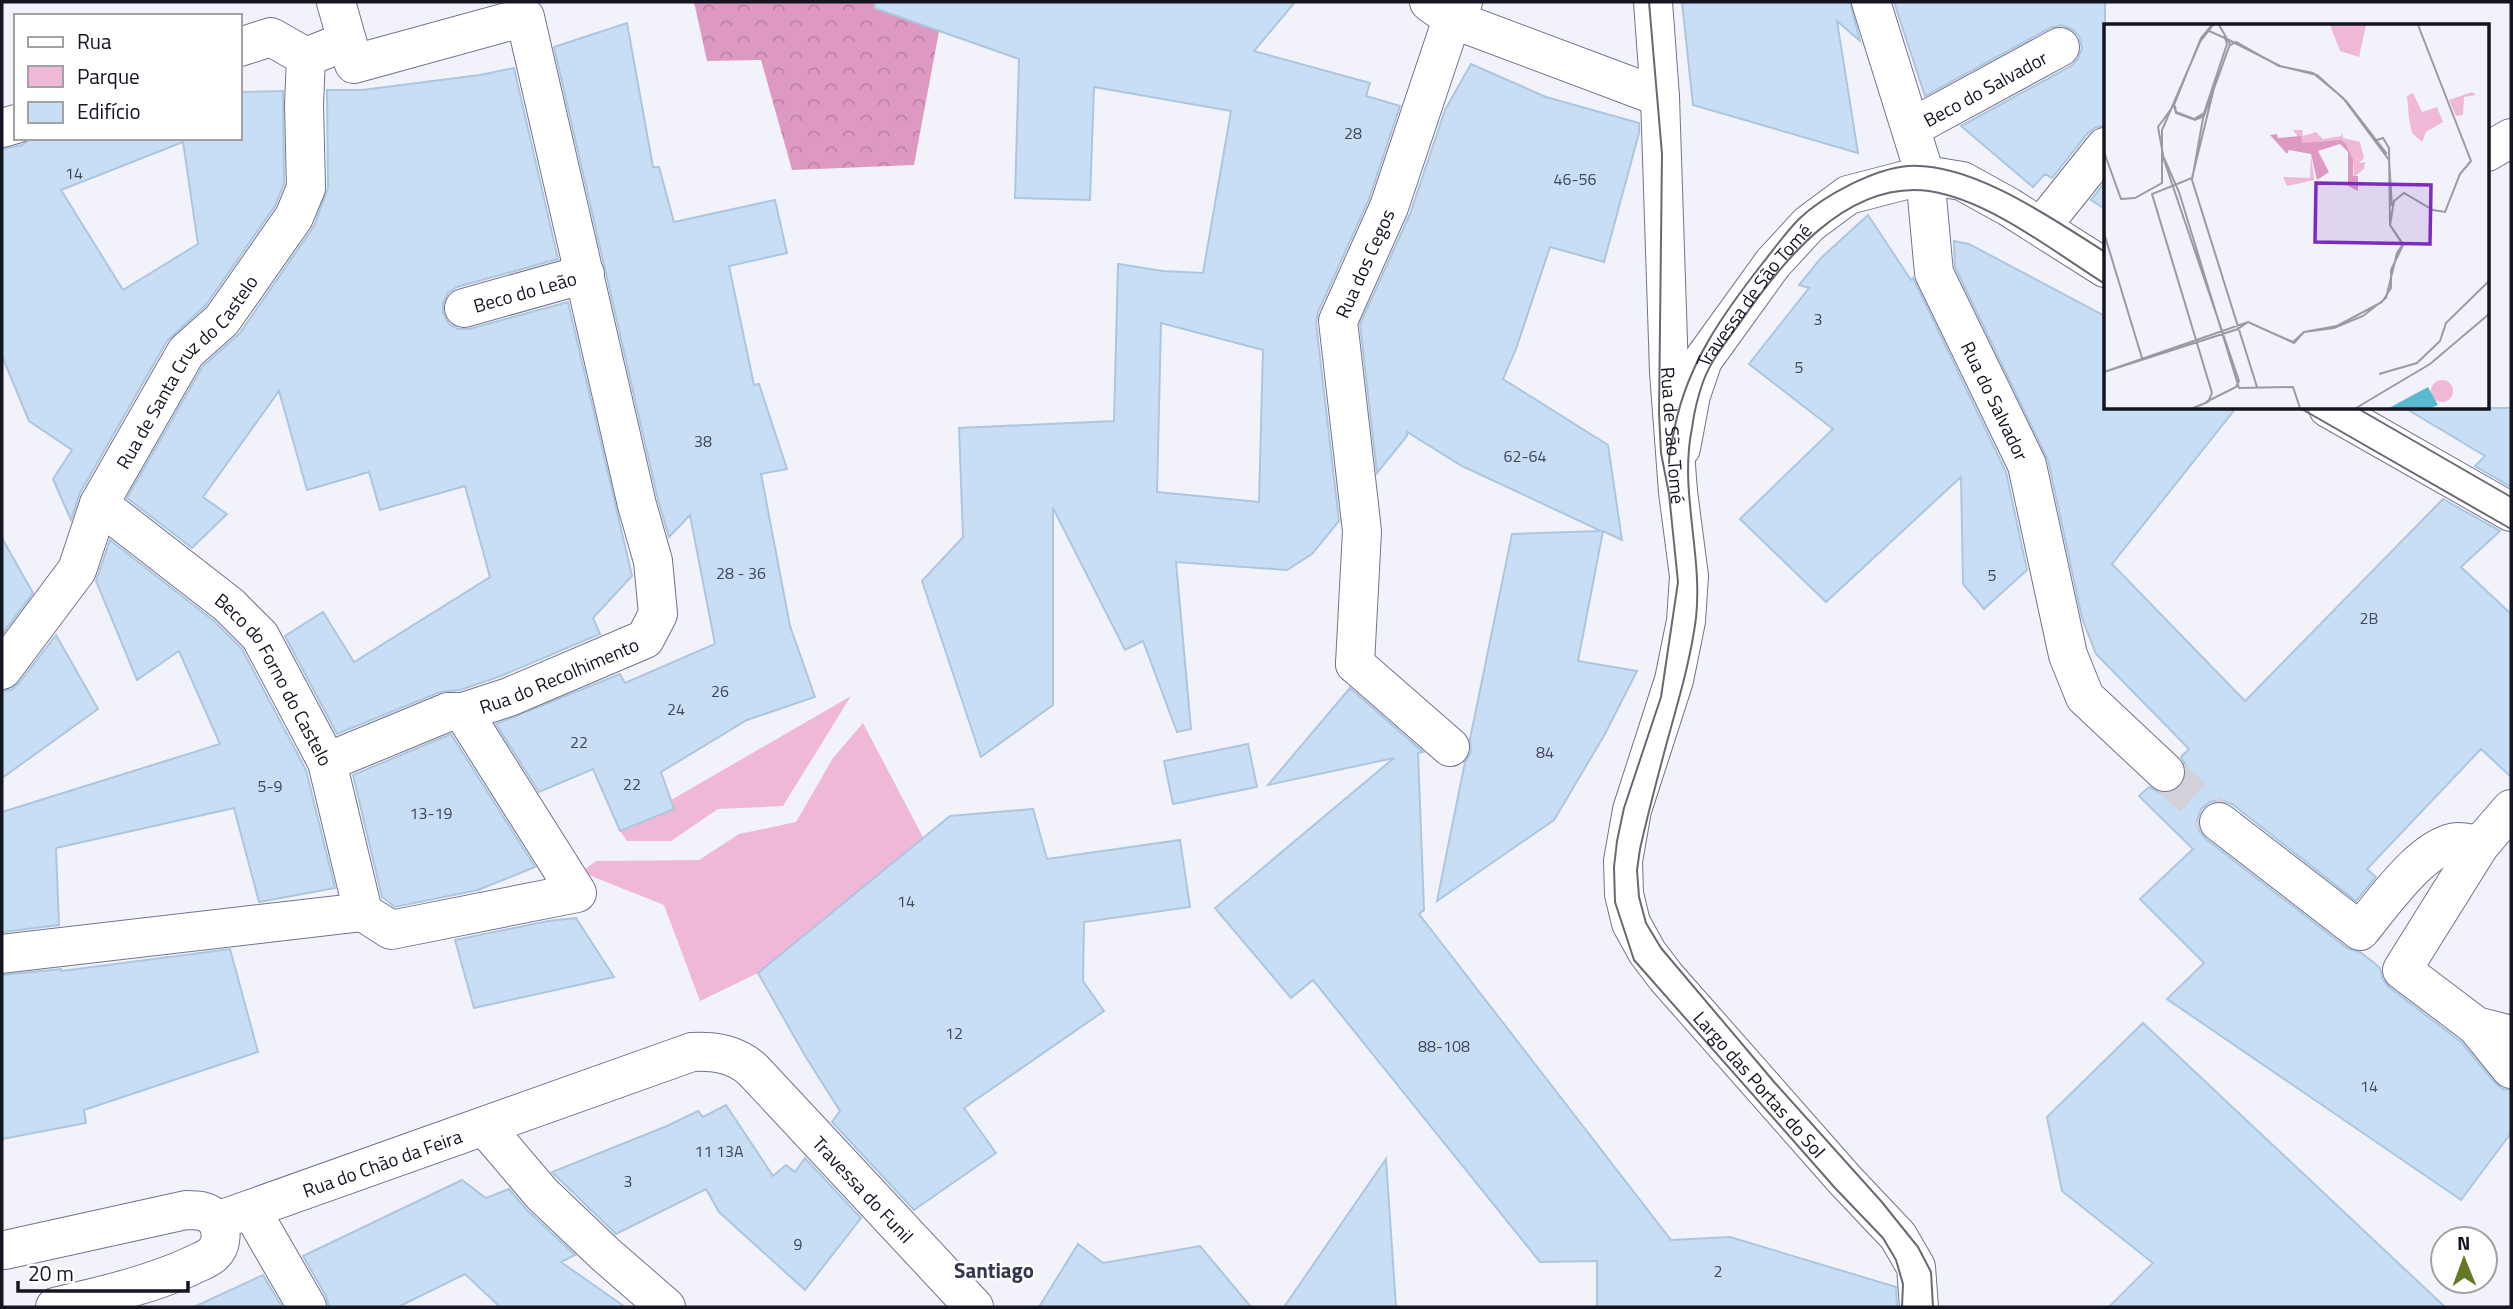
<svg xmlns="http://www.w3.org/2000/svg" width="2513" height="1309" viewBox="0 0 2513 1309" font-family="'Titillium Web',sans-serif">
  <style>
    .green { fill: #f0b8d7 }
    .forest { fill: url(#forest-crowns) }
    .building { fill: #c8def4; stroke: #adc6df; stroke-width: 2; fill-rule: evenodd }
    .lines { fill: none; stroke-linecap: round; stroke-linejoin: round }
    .minor-tunnel { stroke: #d1d2d9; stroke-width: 38; stroke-dasharray: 38 19; stroke-linecap: butt }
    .pedestrian-casing { stroke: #707390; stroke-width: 40 }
    .minor-casing { stroke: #707390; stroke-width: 40 }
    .tertiary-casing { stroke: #707390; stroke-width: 40 }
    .pedestrian { stroke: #fff; stroke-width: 38 }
    .minor { stroke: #fff; stroke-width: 38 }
    .tertiary { stroke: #fff; stroke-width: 38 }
    .tram { stroke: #686973; stroke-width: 2 }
    .labels { text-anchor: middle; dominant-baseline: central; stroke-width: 5; stroke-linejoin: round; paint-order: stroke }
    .number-label { font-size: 16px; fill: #414756 }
    .street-label { font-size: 19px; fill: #141521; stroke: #fff }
    .neighbourhood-label { font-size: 21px; font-weight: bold; fill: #353751; stroke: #fff }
    .inset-road { fill: none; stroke: #999aa3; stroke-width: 2 }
    .view { fill: #7b2cbf; fill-opacity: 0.15; stroke: #7b2cbf; stroke-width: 3.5 }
    .inset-edge { fill: none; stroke: #141521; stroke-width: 3.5 }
  </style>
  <defs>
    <pattern id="forest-crowns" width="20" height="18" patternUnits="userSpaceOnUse" patternTransform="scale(1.75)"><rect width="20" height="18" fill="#dd99c1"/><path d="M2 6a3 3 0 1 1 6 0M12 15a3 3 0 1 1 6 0" fill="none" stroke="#bd83a6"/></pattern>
  </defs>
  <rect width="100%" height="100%" fill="#f2f3fa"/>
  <path class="green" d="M851 696 783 806 718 809 671 841H627L620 831 674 809 671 800Z
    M863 723 924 839 758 973 700 1001 664 905 581 872 596 861 699 860 739 834 796 822 833 758Z"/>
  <path class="forest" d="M694 2H919L941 21 914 165 792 170 761 60 707 61Z"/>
  <path class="building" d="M875 2H1295L1254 51 1370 83 1366 96 1400 106 1369 199 1318 312 1316 323 1339 521 1312 554 1287 570 1176 562 1191 729 1177 732 1143 641 1125 650 1053 508V705L981 757 922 581 963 537 959 428 1114 421 1118 264 1163 271 1203 273 1231 111 1094 87 1090 200 1015 198 1019 59 874 8ZM1161 323 1263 350 1259 502 1157 492Z
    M1682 2H1850L1860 41 1837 21 1858 153 1693 105Z
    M1894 2H2105V126L2096 127 2088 133 2052 178 2045 174 2033 187 1961 126 2071 66 2078 59 2082 48 2079 36 2072 29 2061 25 2050 28 1925 96Z
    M627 23 653 167H659L674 222 775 200 787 253 729 266 754 385 759 384 787 469 761 474 790 626 815 697 747 720 661 772 674 809 620 831 593 769 539 792 496 724 620 674 625 683 715 644 690 515 669 537 658 500 554 47Z
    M1471 64 1546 97 1639 123V133L1604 262 1550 247 1516 349 1503 379 1608 445 1622 540 1603 531 1578 661 1637 671 1605 734 1554 820 1437 901 1465 762 1471 752 1470 739 1512 534 1601 531 1462 466 1407 432V436L1377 473 1360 324 1410 214 1445 110Z
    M514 68 558 259 457 287 448 293 443 303V313L449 324 458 329H469L568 302 632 576 593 618 600 634 501 676 460 690 440 692 337 734 285 636 323 612 354 662 490 577 465 486 380 510 369 472 307 490 279 391 203 497 227 514 192 548 127 498 203 366 240 333 314 226 328 188 327 90H362L480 75Z
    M283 91 284 184 275 206 206 305 167 341 80 493 71 520 53 479 72 450 29 421 2 356V149L22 145 32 138H240V92ZM183 142 198 244 123 290 61 190Z
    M2105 182V209L2091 200Z
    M1868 215 1911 280 1913 278 2006 472 2027 570 1984 609 1963 584 1961 477 1826 602 1740 519 1833 429 1749 364 1809 288 1799 285 1821 258Z
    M1954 241 1969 244 2105 316V408H2236L2112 564 2245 701 2443 499 2500 531 2461 567 2511 614V777L2481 749 2367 869 2376 877 2356 901 2232 804 2221 800 2210 802 2201 809 2197 820 2199 831 2206 839 2347 948 2360 952 2373 962 2380 968 2382 978 2389 987 2461 1042 2495 1083 2503 1089 2511 1090V1133L2461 1200 2167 999 2204 963 2140 899 2193 849 2139 796 2149 787 2161 793H2171L2180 787 2186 776V766L2181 757 2189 749 2096 654 2082 618 2048 460 1955 267Z
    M2405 408H2511V487L2475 466 2485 456Z
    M2 538 33 593 2 634Z
    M110 540 214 621 242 649 306 770 335 888 259 902 234 808 56 848 59 925 2 932V812L220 744 179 651 137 680 96 581Z
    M56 635 98 709 2 778V691L11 690 19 683Z
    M1350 688 1423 752 1418 753 1424 910 1419 914 1671 1240 1730 1237 1896 1287 1897 1307H1597V1261L1540 1262 1313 980 1291 998 1215 908 1394 758 1268 785Z
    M451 734 535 867 478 890 395 907 382 897 353 775Z
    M1248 744 1257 787 1173 804 1164 761Z
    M1033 809 1047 859 1180 840 1190 907 1084 922 1083 981 1104 1011 964 1108 996 1153 914 1210 832 1122 840 1111 804 1054 758 973 950 816Z
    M576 918 614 977 474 1008 455 940 548 921Z
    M230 949 258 1052 84 1110 86 1123 2 1139V975L61 969V971Z
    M2143 1023 2445 1307H2109L2153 1263 2062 1191 2047 1117Z
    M726 1105 773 1176 786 1165 795 1172 805 1158 861 1218 805 1290 719 1212 706 1189 616 1234 552 1172 667 1126 698 1111 703 1117Z
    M1386 1159 1396 1307H1284Z
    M462 1180 486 1198 509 1189 527 1210 575 1255 561 1262 625 1307H500L465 1274 398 1307H329L326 1296 303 1256Z
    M1078 1244 1103 1263 1200 1246 1251 1307H1039Z
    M263 1275 282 1307H194Z"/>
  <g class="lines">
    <path class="minor-tunnel" d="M2165 772 2219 822"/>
    <g class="pedestrian-casing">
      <g id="pedestrian">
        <path d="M1871 2 1925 175"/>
        <path id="s1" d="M1911 128 2060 47"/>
        <path d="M2487 152 2511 138"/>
        <path d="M2043 228 2049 217 2105 147"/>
        <path d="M1355 664 1450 747"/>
        <path d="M2476 1026 2511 1069"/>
        <path d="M251 1210 307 1307"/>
      </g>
    </g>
    <g class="minor-casing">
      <g id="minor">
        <path d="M336 2 347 41"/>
        <path d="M1429 2 1452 19 1660 97"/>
        <path d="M240 47 271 37 306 57"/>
        <path d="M2 128 16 124"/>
        <path id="s2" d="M1925 175 1934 273 2027 465 2068 655 2085 697 2165 772"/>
        <path id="s3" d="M464 308 585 274"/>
        <path d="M2328 408 2511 512"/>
        <path id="s4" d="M1681 448 1691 395 1703 360 1773 263 1809 224 1848 195 1925 175 1962 181 2009 207 2105 268"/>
        <path id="s5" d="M99 504 229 605 260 636 327 762 363 912"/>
        <path id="s6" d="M1355 664 1362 531 1338 321 1389 207 1452 19 1463 2"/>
        <path id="s7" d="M2 670 77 570 99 504 186 352 222 320 294 217 306 188 304 105 306 57"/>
        <path d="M327 762 448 712H463"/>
        <path d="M2219 822 2360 931C2381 906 2423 844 2458 842 2465 842 2473 844 2480 845L2511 809"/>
        <path d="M2480 845 2402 970 2476 1026 2511 1035"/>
        <path id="s8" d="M2 954 363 912 391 930 577 893 463 712 509 697 645 639 658 614 653 561 637 505 525 17 354 64 347 41 306 57"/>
        <path d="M485 1127 542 1194 605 1254 666 1307"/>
        <path id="s9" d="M217 1221 692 1052C715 1051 736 1054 753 1070L974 1307"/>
        <path d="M5 1250 186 1210C197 1210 208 1210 216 1220 223 1230 222 1246 213 1254 207 1260 196 1263 189 1267 146 1286 100 1296 55 1307"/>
      </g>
    </g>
    <g class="tertiary-casing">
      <g id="tertiary">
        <path id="s10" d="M1653 2 1660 97 1669 372 1678 492 1689 576 1686 621 1674 680 1632 810 1623 861 1624 894 1631 923 1647 952 1666 977 1845 1180 1898 1236 1916 1267 1919 1307"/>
      </g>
    </g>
    <use href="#pedestrian" class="pedestrian"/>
    <use href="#minor" class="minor"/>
    <use href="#tertiary" class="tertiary"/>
    <path class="tram" d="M1649 2 1662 154 1659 413 1661 453 1669 494 1678 582 1661 697 1624 808 1617 841 1614 867 1615 902 1634 960 1835 1188 1883 1238 1896 1260 1903 1284 1902 1307
      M2300 408 2511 529
      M2357 408 2511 497
      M1669 463C1669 450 1673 438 1675 426 1688 363 1723 314 1762 264 1774 249 1786 232 1799 219 1824 195 1874 169 1908 166 1972 162 2053 219 2105 252
      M1933 1307 1931 1272 1918 1247 1881 1201 1775 1083 1661 948 1646 923 1639 897 1637 870 1640 849C1647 818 1655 787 1663 757 1675 711 1690 665 1696 618 1703 554 1679 491 1692 428 1694 413 1698 396 1703 382 1711 360 1726 342 1739 324 1780 264 1845 180 1929 191 1989 200 2054 252 2105 284"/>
  </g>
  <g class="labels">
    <g class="number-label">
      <text x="1353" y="133">28</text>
      <text x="74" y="173">14</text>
      <text x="1575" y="179">46-56</text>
      <text x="1818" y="319">3</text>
      <text x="1799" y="367">5</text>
      <text x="703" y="441">38</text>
      <text x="1525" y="456">62-64</text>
      <text x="741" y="573">28 - 36</text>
      <text x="1992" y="575">5</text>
      <text x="2369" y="618">2B</text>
      <text x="720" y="691">26</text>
      <text x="676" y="709">24</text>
      <text x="579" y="742">22</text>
      <text x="1545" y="752">84</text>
      <text x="632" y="784">22</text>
      <text x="270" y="786">5-9</text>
      <text x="431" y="813">13-19</text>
      <text x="906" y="901">14</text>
      <text x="954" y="1033">12</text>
      <text x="1444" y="1046">88-108</text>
      <text x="2369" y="1086">14</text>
      <text x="719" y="1151">11 13A</text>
      <text x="628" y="1181">3</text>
      <text x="798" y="1244">9</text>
      <text x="1718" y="1271">2</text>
    </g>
    <g class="street-label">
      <text stroke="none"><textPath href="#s1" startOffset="84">Beco do Salvador</textPath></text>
      <text stroke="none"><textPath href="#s6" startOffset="408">Rua dos Cegos</textPath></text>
      <text stroke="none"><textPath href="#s3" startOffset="63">Beco do Leão</textPath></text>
      <text stroke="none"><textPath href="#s4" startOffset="173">Travessa de São Tomé</textPath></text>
      <text stroke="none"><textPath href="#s7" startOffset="354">Rua de Santa Cruz do Castelo</textPath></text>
      <text stroke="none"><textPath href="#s2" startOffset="240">Rua do Salvador</textPath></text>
      <text stroke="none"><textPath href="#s10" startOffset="434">Rua de São Tomé</textPath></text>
      <text stroke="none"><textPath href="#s8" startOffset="903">Rua do Recolhimento</textPath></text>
      <text stroke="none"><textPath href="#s5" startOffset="252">Beco do Forno do Castelo</textPath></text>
      <text stroke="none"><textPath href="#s10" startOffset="1139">Largo das Portas do Sol</textPath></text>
      <text stroke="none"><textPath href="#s9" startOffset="175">Rua do Chão da Feira</textPath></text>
      <text stroke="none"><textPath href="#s9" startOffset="732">Travessa do Funil</textPath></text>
    </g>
    <g class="neighbourhood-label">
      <text x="994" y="1270">Santiago</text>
    </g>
  </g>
  <g transform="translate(2104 24)">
    <rect width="385" height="385" fill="#f2f3fa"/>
    <path d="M226 1H262L255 33 236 27ZM309 69 318 88 333 83 339 98 322 108 318 118 308 109 305 95 303 72ZM189 106H198L199 112 212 108 219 115 237 112 238 108 239 114 256 118 260 134 255 139 261 138 260 145 250 153 249 135 242 120 198 119ZM207 130 210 156 183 162 179 153 206 154ZM327 367a11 11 0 1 1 22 0a11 11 0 1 1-22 0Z" fill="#f0b8d7"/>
    <path d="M173 110 174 114 197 112 198 119 237 116 242 120 249 135V152H254V167L244 162V128L236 120 214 127 225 148 213 156 207 130 185 126 183 130 166 111Z" fill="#dd99c1"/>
    <path d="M368 68 372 71 360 73 359 91 352 92 345 76Z" fill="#f0b8d7"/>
    <path d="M324 363 334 381 327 384H285Z" fill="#5bb8d1"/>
    <path class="inset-road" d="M108 1 97 14 70 81 72 89 91 96 100 92 126 20 115 1M119 13 176 42 213 51 242 77 283 130M125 22 132 18 175 42 209 49 239 74 285 136 288 182M70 81 54 103 60 136 135 357 132 363 102 378M71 82 72 88 90 95 100 89 123 20 121 14 105 7M100 89 88 156 153 363M0 128 17 175 31 174 58 159V106L96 18 109 1M60 134 75 168 135 364 189 363 196 384M0 209 38 334M0 348 144 298 189 318 200 308 233 302 278 278 287 264V246L299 221 286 201 285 124 279 114 270 117M0 348 134 305 144 298 190 319 200 308 230 304 259 292 282 274 293 229 299 220 286 201 290 177 300 169 329 186 341 188 356 150 367 137 314 1M275 350 313 339 336 317 342 299 385 257M89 384 104 378 108 369 48 170 88 154 110 64M252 384 326 340 385 290"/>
    <path class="view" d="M212 159 327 161 326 220 211 218Z"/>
    <rect width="385" height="385" class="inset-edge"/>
  </g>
  <rect width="2513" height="1309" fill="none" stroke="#141521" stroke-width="7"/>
  <rect x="14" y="14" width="228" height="126" fill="#ffffff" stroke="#a1a1a6" stroke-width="2"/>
  <rect x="28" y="37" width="35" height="10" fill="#ffffff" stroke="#a1a1a6" stroke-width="2"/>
  <text x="77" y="49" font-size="21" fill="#141521">Rua</text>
  <rect x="28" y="66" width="35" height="21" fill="#f0b8d7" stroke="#a1a1a6" stroke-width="2"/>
  <text x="77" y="84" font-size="21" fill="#141521">Parque</text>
  <rect x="28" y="102" width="35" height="21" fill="#c8def4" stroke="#a1a1a6" stroke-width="2"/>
  <text x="77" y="119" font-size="21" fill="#141521">Edifício</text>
  <g transform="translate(2464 1260) rotate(359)"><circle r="33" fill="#ffffff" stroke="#a1a1a6" stroke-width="2"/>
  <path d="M0-5L12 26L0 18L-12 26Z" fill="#647828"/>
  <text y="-10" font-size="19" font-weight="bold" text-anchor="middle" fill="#141521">N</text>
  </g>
  <path d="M18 1281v10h170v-10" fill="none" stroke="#141521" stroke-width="3.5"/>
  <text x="28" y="1281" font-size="21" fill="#141521" stroke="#ffffff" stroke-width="5" paint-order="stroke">20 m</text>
</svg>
